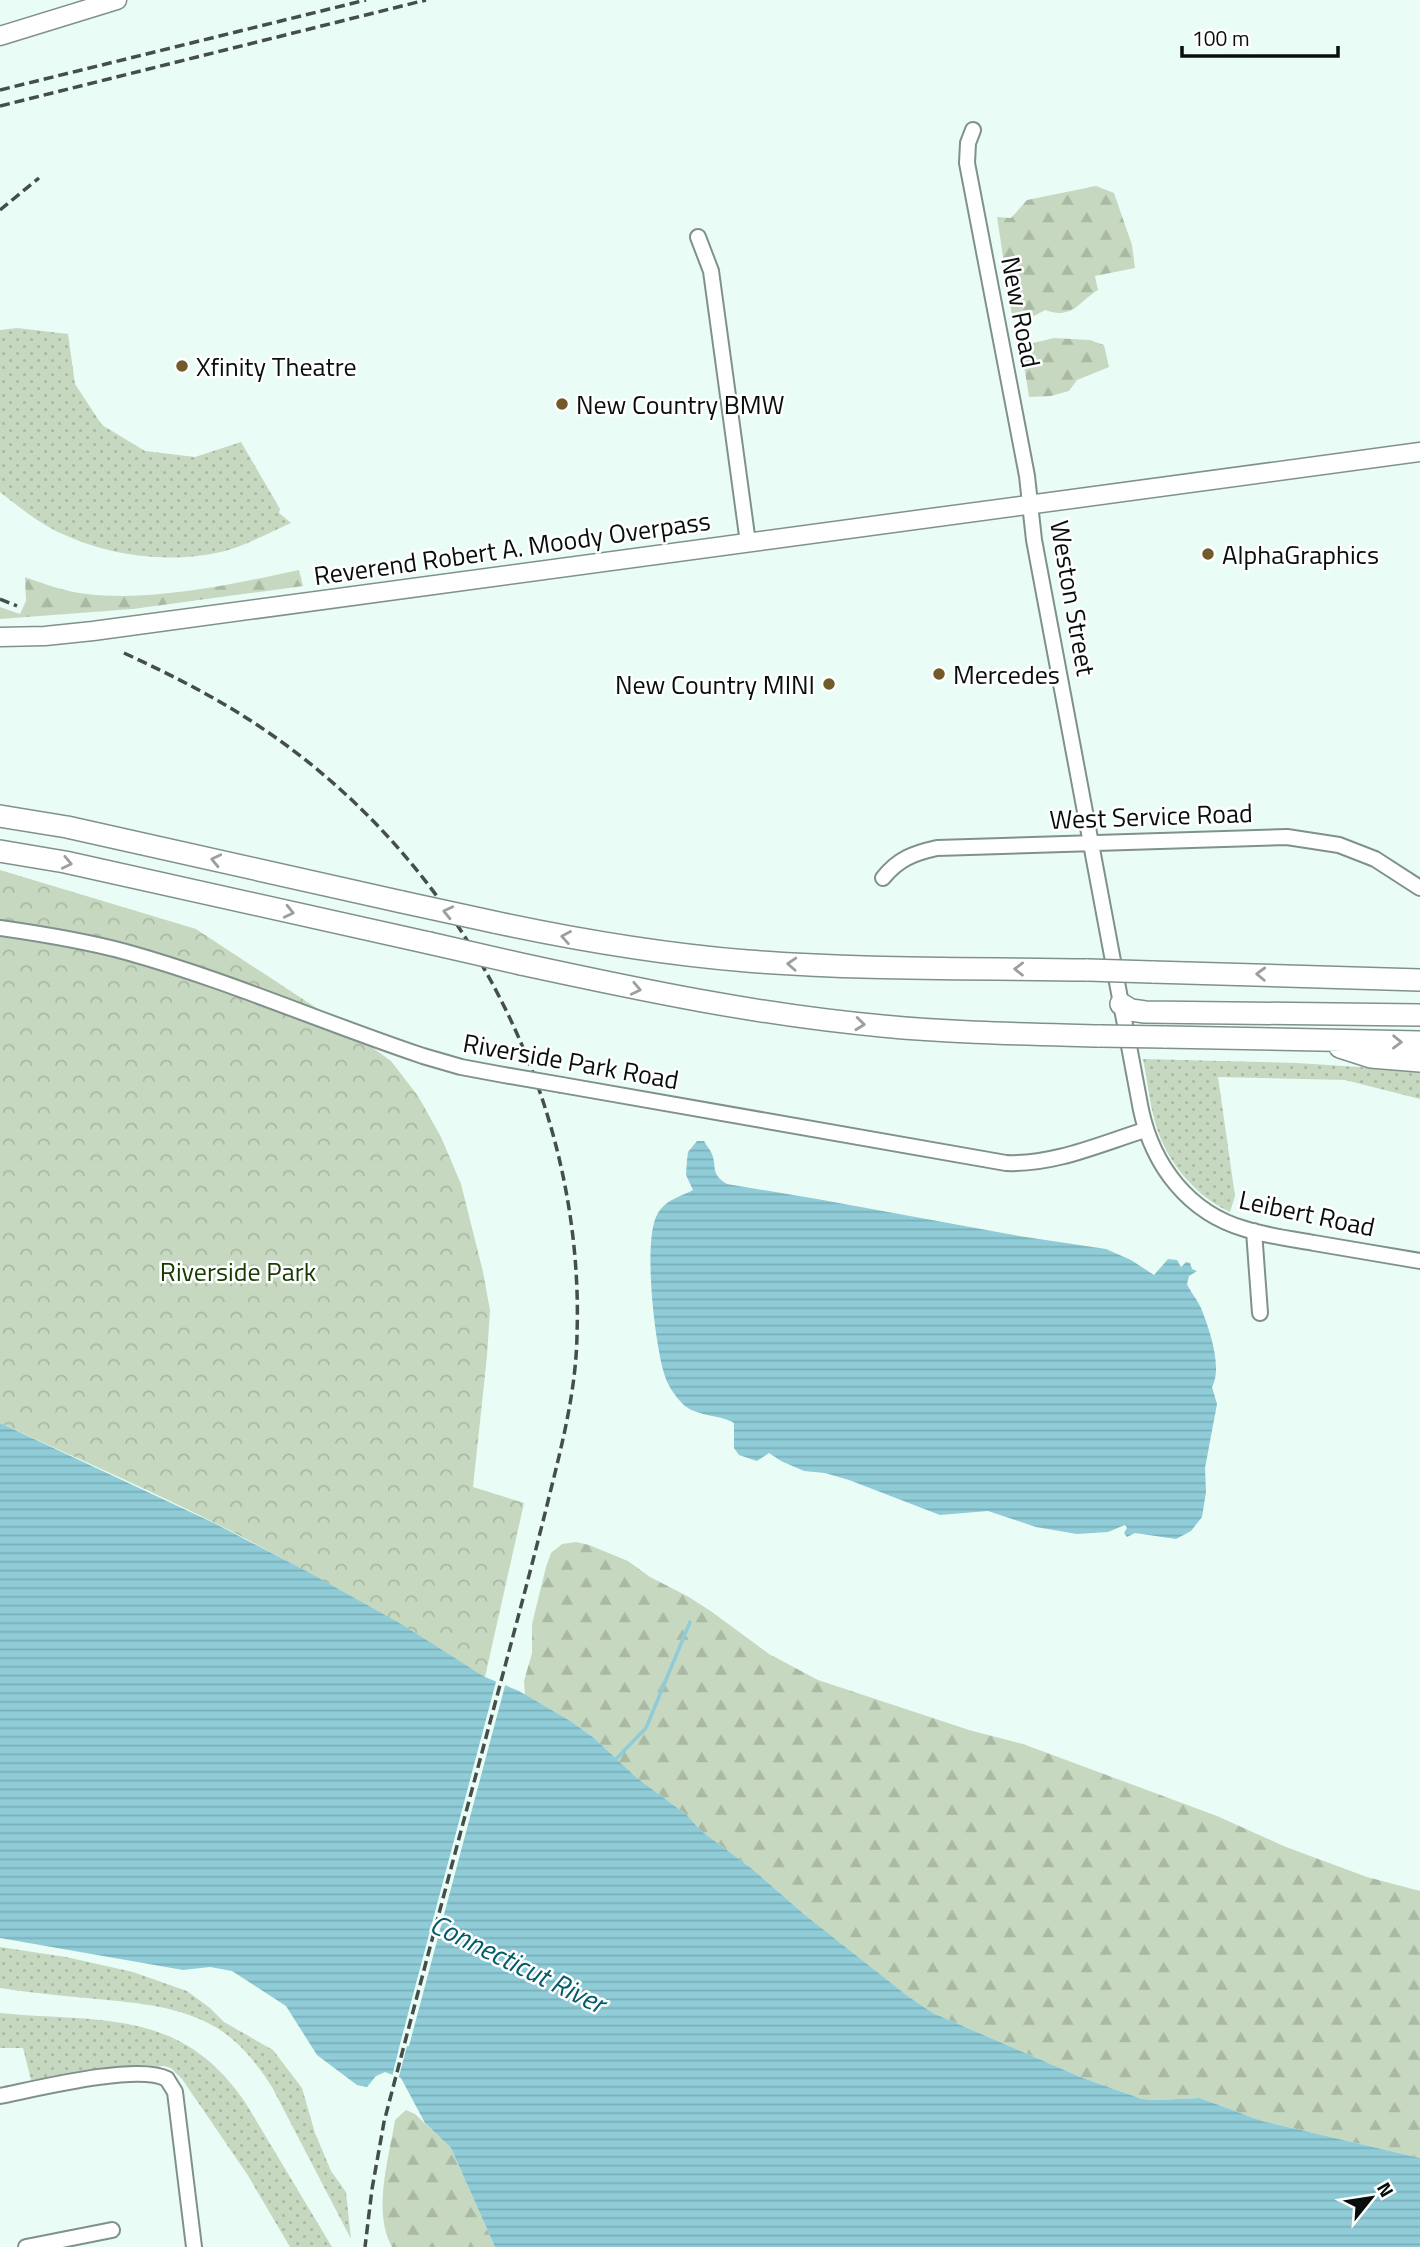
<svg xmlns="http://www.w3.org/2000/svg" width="1420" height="2247" viewBox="0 0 1420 2247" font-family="'Titillium Web',sans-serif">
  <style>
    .grass { fill: url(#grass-dots) }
    .forest { fill: url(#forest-firs) }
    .park { fill: url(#park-crowns) }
    .water { fill: url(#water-rules) }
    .pier { fill: #eafcf6 }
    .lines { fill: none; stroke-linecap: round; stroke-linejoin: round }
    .stream { stroke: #8fccd8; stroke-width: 3.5 }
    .minor-casing { stroke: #80918c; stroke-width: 18 }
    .major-casing { stroke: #80918c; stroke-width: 21 }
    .highway-casing { stroke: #80918c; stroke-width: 24 }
    .minor { stroke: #fff; stroke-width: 14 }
    .major { stroke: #fff; stroke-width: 18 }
    .highway { stroke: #fff; stroke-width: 21 }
    .rail { stroke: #454e4b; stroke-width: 3.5; stroke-dasharray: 10 5; stroke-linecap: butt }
    .minor-bridge-casing { stroke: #80918c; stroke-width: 18; stroke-linecap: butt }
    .highway-bridge-casing { stroke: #80918c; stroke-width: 24; stroke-linecap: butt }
    .minor-bridge { stroke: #fff; stroke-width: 14 }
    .highway-bridge { stroke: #fff; stroke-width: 21 }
    .oneway { stroke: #9c9f9e }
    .poi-dot { fill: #725a2a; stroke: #fff; stroke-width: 2.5 }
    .labels { text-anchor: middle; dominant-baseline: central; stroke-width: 5; stroke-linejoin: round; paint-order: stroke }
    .street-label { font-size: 26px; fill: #080e0c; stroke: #fff }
    .poi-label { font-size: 26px; fill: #080e0c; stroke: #fff; text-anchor: start }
    .park-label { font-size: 26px; fill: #153b01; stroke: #fff }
    .water-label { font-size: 28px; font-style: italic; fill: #015d6a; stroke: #fff }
  </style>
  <defs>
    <pattern id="grass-dots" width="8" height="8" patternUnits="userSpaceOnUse" patternTransform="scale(1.75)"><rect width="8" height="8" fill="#c6d9c0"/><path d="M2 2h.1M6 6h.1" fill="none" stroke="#a9b9a4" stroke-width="1.8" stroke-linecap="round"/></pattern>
    <pattern id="forest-firs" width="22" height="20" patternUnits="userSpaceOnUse" patternTransform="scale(1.75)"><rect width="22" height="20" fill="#c6d9c0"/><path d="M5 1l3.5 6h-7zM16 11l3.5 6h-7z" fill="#a9b9a4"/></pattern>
    <pattern id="park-crowns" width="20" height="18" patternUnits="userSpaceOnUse" patternTransform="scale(1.75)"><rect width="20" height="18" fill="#c6d9c0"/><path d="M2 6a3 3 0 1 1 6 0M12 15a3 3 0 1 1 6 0" fill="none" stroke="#a9b9a4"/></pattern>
    <pattern id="water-rules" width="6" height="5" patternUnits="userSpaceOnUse" patternTransform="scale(1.75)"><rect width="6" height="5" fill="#8fccd8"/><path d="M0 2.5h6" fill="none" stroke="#7aaeb8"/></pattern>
  </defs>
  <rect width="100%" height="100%" fill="#eafcf6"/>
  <path class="grass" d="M17 328 68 334 75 384 102 425 145 451 195 457 241 442 280 509 279 513 291 523C270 532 243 547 221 552 166 564 108 556 58 532 37 522 18 506 0 492V330Z
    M1143 1059 1297 1063 1420 1071V1099L1345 1080 1218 1077 1235 1196 1230 1212C1193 1195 1163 1157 1154 1118 1149 1099 1147 1078 1143 1059Z
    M0 1947 66 1957 133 1972 187 1991 210 2008 224 2022 273 2050 302 2088 315 2133 331 2171 346 2192 351 2239 272 2087C258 2065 240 2042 217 2028 180 2006 138 2003 97 1999 65 1996 32 1993 0 1988Z
    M0 2013C100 2023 180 2007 245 2102L332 2247H290L247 2174 182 2079 171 2068 164 2066 31 2080 23 2048H0Z"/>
  <path class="forest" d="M1096 186 1114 193 1132 245 1135 268 1095 276 1098 290C1078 302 1073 320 1045 310 1033 317 1025 321 1012 316L997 217 1011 218 1027 200Z
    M1054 338 1090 340 1104 345 1109 367 1077 380 1069 391 1051 396 1029 397 1021 346Z
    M299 570 303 586 133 609 0 619V607L20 614 26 601 25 577C45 584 66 592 87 594 153 602 234 584 299 570Z
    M576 1542 589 1545 628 1561 650 1577 689 1597 712 1612 769 1654 818 1680 969 1730 1023 1744 1217 1816 1286 1847 1367 1877 1420 1891V2158L1262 2121 1200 2098 1156 2100 1142 2099 1083 2078 933 2013 909 1997 805 1915 751 1868 700 1830 687 1815 637 1778 594 1738 572 1722 525 1695 524 1681 532 1653V1624L546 1567 551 1553 562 1544Z
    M406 2110 415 2114 451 2148 495 2247H392C372 2211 389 2159 395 2120Z"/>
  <path class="park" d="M0 870 196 929 324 1013 391 1061 418 1096 441 1137 461 1184 483 1272 490 1310 487 1356 473 1487 524 1503 485 1677C397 1622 309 1571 217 1524 146 1488 72 1456 0 1423Z"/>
  <path class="water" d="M697 1141H704C706 1145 709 1148 711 1152 718 1166 709 1173 727 1184L817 1199 1019 1236 1106 1249 1131 1260 1154 1275 1168 1259 1177 1260 1181 1267 1186 1262 1190 1263 1192 1269 1197 1271 1189 1276 1187 1284C1191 1293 1197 1299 1201 1308 1209 1328 1223 1367 1212 1387L1217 1404 1205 1468 1206 1492 1202 1517 1191 1531 1176 1539 1135 1533 1127 1537 1124 1533 1127 1528 1125 1525 1108 1532 1077 1534 1036 1527 988 1511 940 1515 849 1480 825 1473 804 1471 781 1461 769 1453 757 1461 739 1455 734 1448V1423C718 1413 694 1418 680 1401 673 1393 667 1384 664 1373 655 1344 642 1238 658 1213 667 1199 680 1197 693 1190L686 1175 687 1160 688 1152Z
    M0 1423 214 1523 308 1572 401 1624 485 1677 519 1691 572 1722 594 1738 637 1778 687 1815 700 1830 751 1868 805 1915 909 1997 933 2013 1083 2078 1142 2099 1156 2100 1200 2098 1262 2121 1420 2158V2247H495L451 2148 425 2123 401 2078 385 2072 376 2076 367 2087 357 2085 317 2055 286 2006 232 1971 210 1967 183 1970 0 1938Z"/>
  <path class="pier" d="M497 1678 506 1682 409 2046H407L398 2080 392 2077 400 2044Z"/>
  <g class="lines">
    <path class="stream" d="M615 1760 646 1728 690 1622"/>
    <g class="minor-casing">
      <path id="minor" d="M973 130 968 143 967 163 1027 476 1034 540 1141 1110C1153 1166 1189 1213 1245 1229 1268 1236 1291 1239 1314 1243 1349 1249 1385 1255 1420 1261
        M698 237 711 271 748 543
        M883 878C898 859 914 853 937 848L1287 837 1339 845 1375 859 1420 888
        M0 928C42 934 85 941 126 952 227 980 324 1023 423 1056L461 1067 504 1075
        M562 1085 1006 1163C1054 1165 1100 1144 1145 1130
        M1254 1231 1260 1313
        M0 2096C35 2089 138 2063 167 2079L175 2092 194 2247
        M26 2247 112 2230"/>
    </g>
    <g class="major-casing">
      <path id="major" d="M0 36 117 0
        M0 637 45 636 93 631 1420 452"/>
    </g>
    <g class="highway-casing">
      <path id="highway" d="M0 816 67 827 402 902
        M0 851 65 862 429 943
        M494 922C578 940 662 954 747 961 860 970 974 968 1088 970
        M521 964C641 990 760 1015 882 1026 954 1033 1027 1034 1100 1036
        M1152 972 1420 980
        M1121 1004 1131 1010 1145 1012 1420 1015
        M1164 1037 1420 1042
        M1340 1047 1371 1057 1420 1061"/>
    </g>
    <use href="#minor" class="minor"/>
    <use href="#major" class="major"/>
    <use href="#highway" class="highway"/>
    <path class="rail" d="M0 90 366 0
      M0 106 426 0
      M0 210 39 178
      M0 599 17 606
      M124 653C176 677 225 702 272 735 464 869 585 1100 577 1335 576 1389 563 1441 550 1493 538 1542 525 1591 512 1640 469 1801 426 1961 384 2122L372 2189 365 2247"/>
    <g class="minor-bridge-casing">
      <path id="minor-bridge" d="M504 1075 562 1085"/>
    </g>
    <g class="highway-bridge-casing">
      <path id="highway-bridge" d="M402 902 494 922
        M429 943 521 964
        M1088 970 1152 972
        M1100 1036 1164 1037"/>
    </g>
    <use href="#minor-bridge" class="minor-bridge"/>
    <use href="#highway-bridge" class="highway-bridge"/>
  </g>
  <defs><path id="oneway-chevron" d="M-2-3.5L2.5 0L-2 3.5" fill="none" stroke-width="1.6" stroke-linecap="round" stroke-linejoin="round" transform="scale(1.75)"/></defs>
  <g class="oneway">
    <use href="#oneway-chevron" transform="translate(216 860) rotate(-167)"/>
    <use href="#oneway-chevron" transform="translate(67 863) rotate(12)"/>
    <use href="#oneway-chevron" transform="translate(289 912) rotate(13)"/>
    <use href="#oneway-chevron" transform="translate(448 912) rotate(-167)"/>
    <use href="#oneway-chevron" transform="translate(566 937) rotate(-170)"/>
    <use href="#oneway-chevron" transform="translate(792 964) rotate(-177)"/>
    <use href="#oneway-chevron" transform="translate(1019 969) rotate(-179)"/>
    <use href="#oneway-chevron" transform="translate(1261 974) rotate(-178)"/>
    <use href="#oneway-chevron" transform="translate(636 989) rotate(12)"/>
    <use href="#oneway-chevron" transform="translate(860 1024) rotate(6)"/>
    <use href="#oneway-chevron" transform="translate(1397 1042) rotate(1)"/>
  </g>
  <g class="poi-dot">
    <circle cx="182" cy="366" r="7"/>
    <circle cx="562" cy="404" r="7"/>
    <circle cx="1208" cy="554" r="7"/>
    <circle cx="939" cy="674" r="7"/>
    <circle cx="829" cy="684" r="7"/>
  </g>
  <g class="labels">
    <g class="street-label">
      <text transform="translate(1021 312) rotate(79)">New Road</text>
      <text transform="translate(512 548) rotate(-8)">Reverend Robert A. Moody Overpass</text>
      <text transform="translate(1073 598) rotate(80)">Weston Street</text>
      <text transform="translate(1151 816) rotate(-2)">West Service Road</text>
      <text transform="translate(571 1061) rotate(10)">Riverside Park Road</text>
      <text transform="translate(1307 1213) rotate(12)">Leibert Road</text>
    </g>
    <g class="poi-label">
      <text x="196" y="366">Xfinity Theatre</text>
      <text x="576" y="404">New Country BMW</text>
      <text x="1222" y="554">AlphaGraphics</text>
      <text x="953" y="674">Mercedes</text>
      <text x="815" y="684" text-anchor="end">New Country MINI</text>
    </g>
    <g class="park-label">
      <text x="238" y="1271">Riverside Park</text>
    </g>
    <g class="water-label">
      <text transform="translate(518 1963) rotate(26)">Connecticut River</text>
    </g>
  </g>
  <g transform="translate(1371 2198) rotate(60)" stroke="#ffffff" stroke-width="5" paint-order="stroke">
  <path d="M0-5L12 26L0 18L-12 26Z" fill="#080e0c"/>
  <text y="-10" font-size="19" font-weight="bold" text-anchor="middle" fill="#080e0c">N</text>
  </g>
  <path d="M1182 46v10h156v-10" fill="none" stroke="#080e0c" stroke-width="3.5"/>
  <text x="1192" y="46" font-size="21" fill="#080e0c" stroke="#ffffff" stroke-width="5" paint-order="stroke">100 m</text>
</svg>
